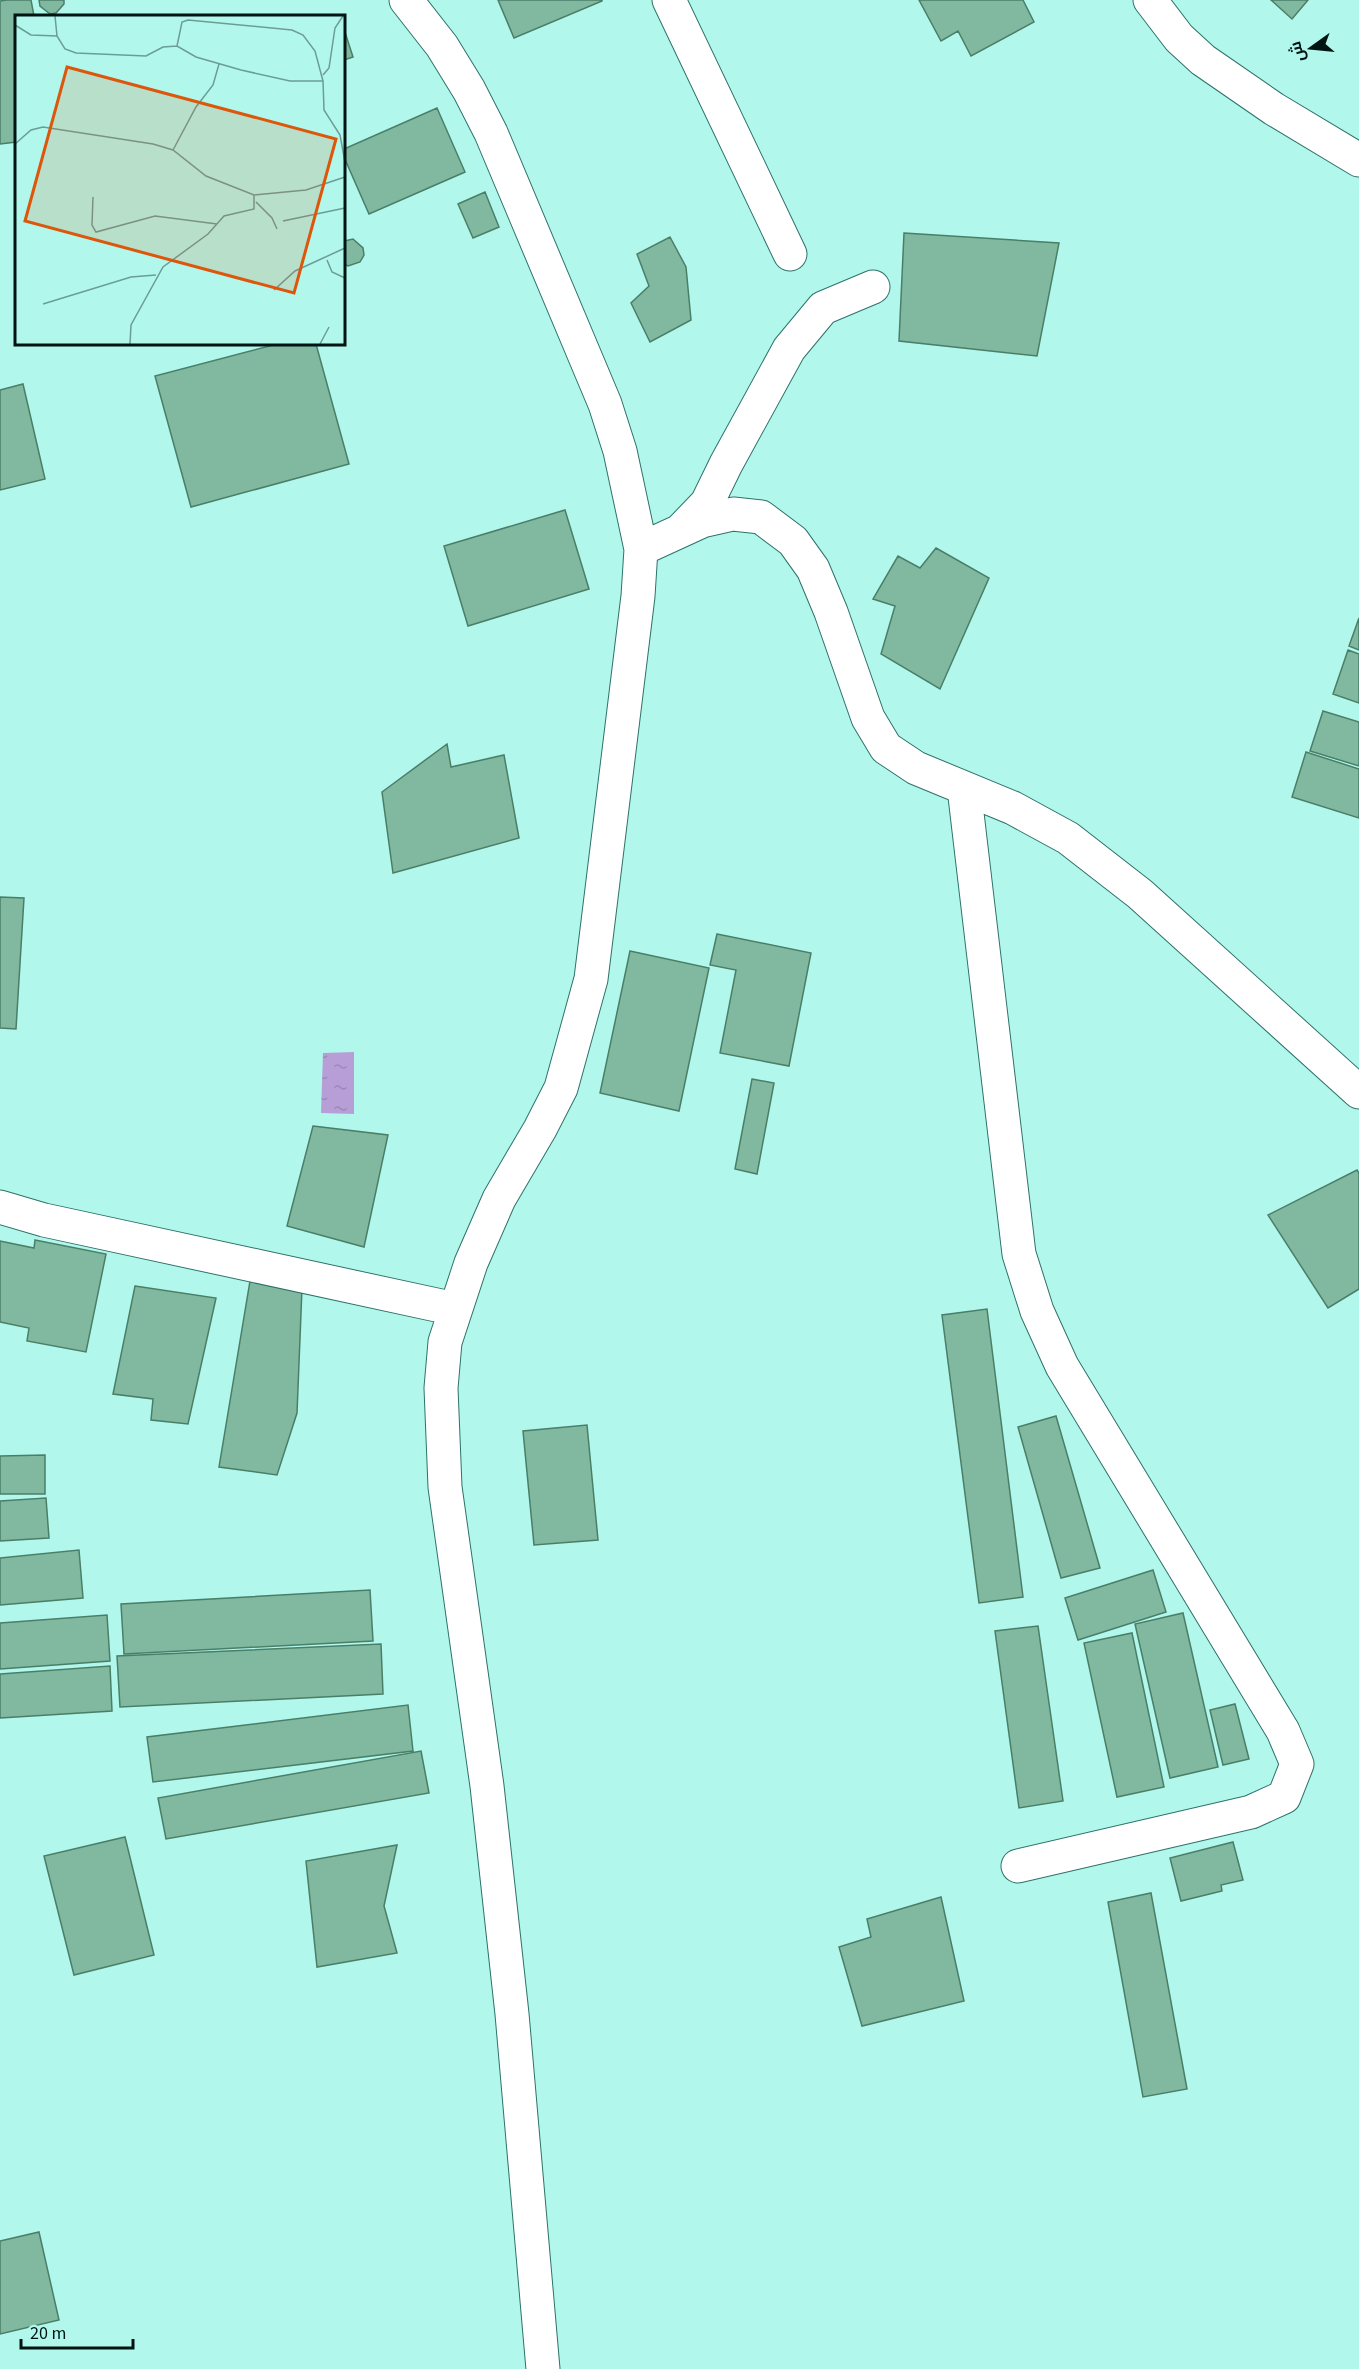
<svg xmlns="http://www.w3.org/2000/svg" width="1359" height="2369" viewBox="0 0 1359 2369" font-family="'Source Sans 3',Cairo,sans-serif">
  <style>
    .water { fill: url(#water-ripples) }
    .building { fill: #81b9a0; stroke: #497f68; stroke-width: 1.5 }
    .lines { fill: none; stroke-linecap: round; stroke-linejoin: round }
    .minor-casing { stroke: #2e726a; stroke-width: 35 }
    .minor { stroke: #fff; stroke-width: 33 }
    .inset-road { fill: none; stroke: #6b9d95; stroke-width: 1.5 }
    .view { fill: #dc560c; fill-opacity: 0.15; stroke: #dc560c; stroke-width: 3 }
    .inset-edge { fill: none; stroke: #001512; stroke-width: 3 }
  </style>
  <defs>
    <pattern id="water-ripples" width="26" height="14" patternUnits="userSpaceOnUse" patternTransform="scale(1.5)"><rect width="26" height="14" fill="#b79ed6"/><path d="M2 4q2-2 4 0t4 0M15 11q2-2 4 0t4 0" fill="none" stroke="#9c87b7"/></pattern>
  </defs>
  <rect width="100%" height="100%" fill="#b2f7ec"/>
  <path class="water" d="M354 1052V1114L321 1113 323 1053Z"/>
  <path class="building" d="M7 0H31L34 16H16V142L0 144V1Z
    M39 0H64V4L56 13 50 14 40 6Z
    M498 0H602V1L514 38Z
    M919 0H1023L1034 22 971 56 958 31 941 41Z
    M1271 0H1308L1292 19Z
    M344 29 353 57 344 60Z
    M437 108 465 172 369 214 344 157V149Z
    M485 192 499 227 473 238 458 204Z
    M904 233 1059 243 1037 356 899 341Z
    M670 237 686 267 691 320 650 342 631 303 649 286 637 254Z
    M353 239 363 248 364 255 360 262 348 266 344 264V241Z
    M277 344H316L349 464 191 507 155 376Z
    M23 384 45 479 0 490V390Z
    M565 510 589 589 468 626 444 546Z
    M936 548 989 578 940 689 881 654 895 606 873 599 898 556 920 568Z
    M1359 618V650L1349 646Z
    M1348 650 1359 654V703L1333 694Z
    M1323 711 1359 722V766L1310 751Z
    M447 744 451 767 504 755 519 838 393 873 382 792Z
    M1306 752 1359 769V818L1292 797Z
    M0 897 24 898 16 1029 0 1028Z
    M717 934 811 953 789 1066 720 1053 736 970 710 965Z
    M630 951 709 968 679 1111 600 1093Z
    M752 1079 774 1083 757 1174 735 1169Z
    M313 1126 388 1135 364 1247 287 1226Z
    M1357 1170 1359 1173V1289L1328 1308 1268 1215Z
    M35 1240 106 1254 86 1352 27 1341 29 1328 0 1322V1241L34 1248Z
    M250 1281 302 1288 297 1413 277 1475 219 1467Z
    M135 1286 216 1298 188 1424 151 1420 153 1399 113 1394Z
    M987 1309 1023 1597 979 1603 942 1315Z
    M1056 1416 1100 1568 1061 1578 1018 1427Z
    M587 1425 598 1540 534 1545 523 1431Z
    M45 1455V1494H0V1456Z
    M46 1498 49 1538 0 1541V1501Z
    M79 1550 83 1598 0 1605V1558Z
    M1153 1570 1166 1612 1078 1640 1065 1598Z
    M370 1590 373 1641 124 1654 121 1604Z
    M1183 1613 1218 1767 1170 1778 1135 1624Z
    M107 1615 110 1661 0 1669V1623Z
    M1038 1626 1063 1801 1019 1808 995 1631Z
    M1132 1633 1164 1787 1117 1797 1084 1643Z
    M381 1644 383 1694 120 1707 117 1656Z
    M110 1666 112 1711 0 1718V1674Z
    M1235 1704 1249 1759 1223 1765 1210 1710Z
    M408 1705 413 1751 153 1782 147 1737Z
    M421 1751 429 1793 166 1839 158 1798Z
    M125 1837 154 1955 74 1975 44 1856Z
    M1233 1842 1243 1880 1221 1885 1222 1891 1181 1901 1170 1858Z
    M397 1845 384 1906 397 1953 317 1967 306 1861Z
    M1151 1893 1187 2089 1143 2097 1108 1902Z
    M941 1897 964 2001 862 2026 839 1947 871 1937 867 1919Z
    M39 2232 59 2320 0 2334V2241Z"/>
  <g class="lines">
    <g class="minor-casing">
      <path id="minor" d="M406 0 442 46 469 90 491 133 605 404 620 451 641 549 638 596 591 979 561 1088 540 1129 499 1199 471 1263 445 1342 441 1388 445 1487 487 1786 512 2014 543 2369
        M669 0 790 254
        M1150 0 1179 38 1203 60 1274 109 1359 160
        M681 530 707 503 726 464 789 349 823 308 873 287
        M641 549 702 521 733 514 761 517 793 541 813 569 831 612 868 718 886 748 916 768 1013 808 1068 838 1140 894 1359 1092
        M964 788 1019 1254 1037 1311 1062 1366 1283 1731 1297 1764 1284 1797 1251 1812 1018 1866
        M0 1207 44 1220 455 1309"/>
    </g>
    <use href="#minor" class="minor"/>
  </g>
  <g transform="translate(15 15)">
    <rect width="330" height="330" fill="#b2f7ec"/>
    <path class="inset-road" d="M40 1 42 21M0 10 16 20 42 21 50 34 61 38 131 41 148 32 162 31 181 42 226 55 275 66H308L309 95 325 120 330 147M162 31 167 7 173 5 277 15 288 20 300 36 308 66M308 60 314 53 320 13 328 1M0 129 16 115 28 112 138 129 158 135 191 161 239 180 291 175 330 162M158 135 181 92 198 70 204 49M78 182 77 210 81 217 140 201 202 209M241 187 257 203 262 214M268 206 330 193M312 245 317 257 330 263M259 275 280 256 330 233M28 289 116 262 141 260M115 329 116 310 148 252 193 219 209 201 239 194V180M305 329 314 312"/>
    <path class="view" d="M52 52 321 124 279 278 10 206Z"/>
    <rect width="330" height="330" class="inset-edge"/>
  </g>
  <g transform="translate(1311 48) rotate(255)" stroke="#b2f7ec" stroke-width="4.5" paint-order="stroke">
  <path d="M0-4.5L10 22L0 15L-10 22Z" fill="#001512"/>
  <text y="-9" font-size="16" font-weight="bold" text-anchor="middle" fill="#001512">ش</text>
  </g>
  <path d="M21 2339v9h112v-9" fill="none" stroke="#001512" stroke-width="3"/>
  <text x="30" y="2339" font-size="18" fill="#001512" stroke="#b2f7ec" stroke-width="4.5" paint-order="stroke">20 m</text>
</svg>
